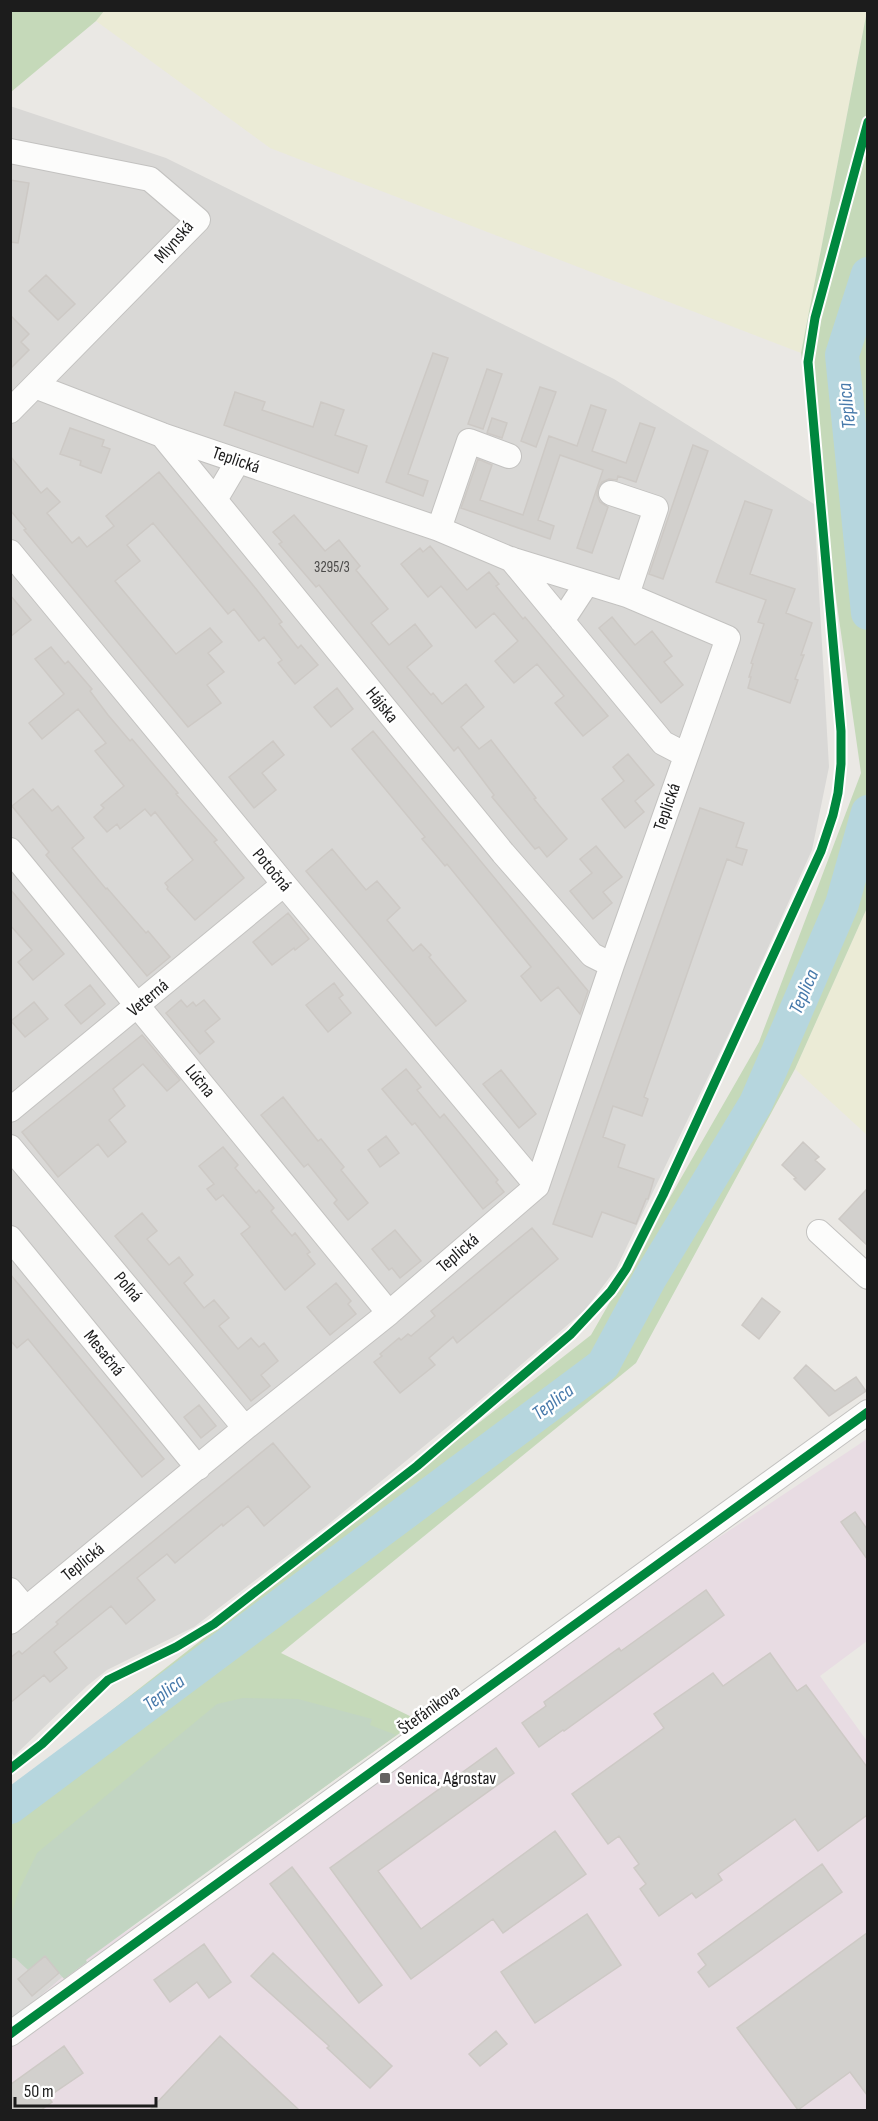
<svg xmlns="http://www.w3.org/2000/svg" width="878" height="2121" viewBox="0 0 878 2121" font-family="'Sofia Sans Condensed',sans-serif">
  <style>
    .residential { fill: #d9d8d6 }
    .industrial { fill: #e8dce3 }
    .farmland { fill: #ebebd6 }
    .forest { fill: #c5d9b9 }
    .cemetery { fill: #c2d5c2 }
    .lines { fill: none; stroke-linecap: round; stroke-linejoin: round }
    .stream { stroke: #b6d6de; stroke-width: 6 }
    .river { stroke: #b6d6de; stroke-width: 34 }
    .building { fill: #d2d0cd; stroke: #cdc9c5; stroke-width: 1.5 }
    .minor-casing { stroke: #c3c2c0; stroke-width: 26 }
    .minor { stroke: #fcfcfb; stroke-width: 24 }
    .cycleway-casing { stroke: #fff; stroke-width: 13 }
    .cycleway { stroke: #00873e; stroke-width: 9 }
    .poi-dot { fill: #646362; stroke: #fff; stroke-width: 2 }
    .labels { text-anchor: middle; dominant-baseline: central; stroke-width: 5; stroke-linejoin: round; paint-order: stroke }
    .number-label { font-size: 15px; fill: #4a4948 }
    .street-label { font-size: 18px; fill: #1c1c1c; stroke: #fff }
    .poi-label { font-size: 18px; fill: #1c1c1c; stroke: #fff; text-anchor: start }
    .water-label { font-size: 20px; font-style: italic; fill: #487aab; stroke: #fff }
  </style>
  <rect width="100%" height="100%" fill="#eae8e4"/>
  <path class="residential" d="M10 106 166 158 614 379 814 504 829 767 812 850 735 1021 616 1269 585 1310 472 1407 325 1527 194 1627 107 1670 87 1686 14 1756 10 1751Z
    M11 1937 80 1962 11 2022Z"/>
  <path class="industrial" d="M867 1439V1641L820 1676 867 1741V2110H11L10 2022 80 1962Z"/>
  <path class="farmland" d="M104 10 867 11 801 353 270 148 96 21Z
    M867 908V1135L795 1069Z"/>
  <path class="forest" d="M11 10H104V11L96 21 11 92Z
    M867 11V908L795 1069 636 1363 281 1653 418 1720 80 1962 11 1937V1789L591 1335 759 1042 861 773 801 353Z"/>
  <path class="cemetery" d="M243 1698 298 1699 372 1719 370 1725 396 1735 86 1960 87 1962 64 1979 45 1957 28 1970 15 1958H11V1916L19 1890 37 1853 217 1704Z"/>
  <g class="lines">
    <path class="stream" d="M867 609H868"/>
    <path class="river" d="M868 274 842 355 868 613
      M10 1807 603 1365 650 1278 756 1103 842 904 868 812"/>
  </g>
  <path class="building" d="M10 180 29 183 18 243 10 242Z
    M46 275 75 304 58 320 29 291Z
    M10 315 29 334 21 342 29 350 10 369Z
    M433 353 448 358 408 474 428 481 423 496 386 482Z
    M487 369 502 374 483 429 468 424Z
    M540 387 556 392 536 447 521 441Z
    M235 392 265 402 262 410 313 427 321 402 344 410 335 435 367 446 358 473 224 425Z
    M591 405 606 410 592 451 615 459 626 463 640 423 655 428 636 482 618 476 617 480 609 479 602 482 598 488 597 495 600 502 608 507 592 553 577 548 603 470 560 455 538 520 554 526 550 539 461 508 478 459 492 465 480 500 523 515 549 436 577 446Z
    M492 418 507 423 502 438 487 433Z
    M70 428 104 440 102 446 110 449 101 473 80 465 81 461 60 454Z
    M693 445 708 451 663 579 649 574Z
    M10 456 41 493 47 488 60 502 47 513 72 543 79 537 87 547 114 526 106 516 159 472 257 590 282 622 279 624 298 648 301 645 318 665 295 684 278 663 282 660 264 637 259 641 234 609 228 614 153 523 127 545 140 561 115 581 176 654 210 628 222 642 208 653 224 672 207 685 221 703 188 727 24 530 26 529 10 510Z
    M745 501 772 510 750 574 795 589 786 613 812 623 801 655H804L795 679 798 680 790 703 748 688 751 677H749L753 664 751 663 764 624 758 622 766 600 716 582Z
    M294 515 325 551 339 540 360 566 356 570 388 609 371 623 389 645 415 624 432 646 407 667 431 695 433 693 442 704 466 684 484 707 461 727 479 749 491 740 536 798 534 799 567 839 547 857 539 847 535 849 492 797 494 795 458 747 454 751 319 585 316 587 279 544 282 542 273 532Z
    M430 546 467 590 489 572 499 584 496 586 523 619 525 617 608 716 583 736 555 703 564 696 537 664 514 683 495 661 518 641 494 613 476 628 441 586 428 597 401 564 420 548 423 552Z
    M10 595 31 620 10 637Z
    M612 617 635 645 652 631 672 656 664 662 683 685 661 703 599 628Z
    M51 647 65 664 68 661 92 689 90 691 108 715 130 741 132 739 154 765 178 793 176 794 217 840 214 842 244 878 195 920 167 889 168 887 165 883 193 860 155 812 151 816 145 809 120 829 117 824 107 832 94 817 104 808 101 805 124 786 95 751 106 743 78 709 42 739 29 723 64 694 35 659Z
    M337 688 353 709 331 727 314 707Z
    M373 731 588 991 580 1014 558 987 541 1001 521 976 531 967 447 864 445 866 435 854 422 839 425 837 352 749Z
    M273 741 284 755 262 773 276 790 254 808 229 777Z
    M628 754 654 785 635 801 644 812 625 828 602 799 624 781 613 767Z
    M33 789 52 811 58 806 84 838 72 848 106 889 107 888 146 933 148 931 170 957 147 976 46 855 49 852 12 806Z
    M700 808 744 823 736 847 747 850 742 865 727 859 644 1097 648 1099 642 1116 613 1106 603 1137 625 1145 618 1167 654 1179 648 1199H646L636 1224 602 1212 592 1237 553 1224Z
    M596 846 622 877 603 892 612 903 593 919 570 891 592 873 580 859Z
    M332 849 366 890 377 881 400 908 387 920 413 951 421 944 431 955 429 957 466 1001 436 1026 306 871Z
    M10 889 64 954 33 980 18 962 32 950 10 925Z
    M288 913 309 939 295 950 294 948 272 965 253 942Z
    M334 983 343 995 339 998 351 1013 328 1032 306 1005Z
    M90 985 105 1004 81 1024 65 1005Z
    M181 1000 187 1007 193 1002 196 1006 204 1000 220 1019 205 1031 214 1042 200 1054 166 1013Z
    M34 1002 48 1019 25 1037 11 1021Z
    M142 1035 180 1080 167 1091 143 1064 113 1089 125 1106 109 1120 126 1142 108 1157 98 1144 58 1177 22 1132Z
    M406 1069 421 1087 417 1090 440 1118 444 1114 498 1180 496 1182 504 1192 483 1209 415 1123 412 1125 382 1089Z
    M501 1070 536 1114 519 1128 483 1084Z
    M283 1097 318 1141 321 1139 344 1167 341 1170 368 1203 348 1220 334 1203 337 1200 308 1164 304 1167 261 1115Z
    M386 1136 399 1153 380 1167 368 1150Z
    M803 1142 819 1157 815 1160 825 1169 805 1190 794 1179 796 1178 782 1165Z
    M223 1147 238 1165 235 1168 256 1193 259 1190 274 1208 271 1211 292 1236 295 1233 310 1252 307 1254 315 1264 285 1290 241 1234 250 1227 223 1195 216 1200 207 1189 214 1184 199 1166Z
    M867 1189V1245L839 1219Z
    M142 1213 157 1231 147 1239 169 1265 179 1257 193 1275 184 1283 204 1308 214 1300 229 1318 219 1326 238 1349 251 1338 259 1347 264 1343 278 1361 261 1375 270 1386 251 1401 115 1236Z
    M532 1228 558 1259 457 1343 453 1337 429 1358 435 1365 400 1393 374 1362 382 1356 380 1354 399 1338 401 1340 408 1334 411 1336 435 1316 431 1311Z
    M395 1230 421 1261 400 1278 392 1268 389 1270 372 1249Z
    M10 1274 164 1459 142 1477 28 1339 17 1348 10 1340Z
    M336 1283 351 1301 348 1304 356 1314 330 1335 307 1307Z
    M762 1298 780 1312 759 1339 742 1325Z
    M806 1365 835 1391 856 1377 866 1391 829 1416 794 1378Z
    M199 1405 216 1426 201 1438 184 1417Z
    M273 1443 310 1487 264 1526 248 1506 223 1526 222 1524 175 1563 167 1554 137 1578 155 1600 126 1624 111 1606 54 1652 67 1668 50 1682 44 1675 10 1703V1658L19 1651 22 1654 58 1624 56 1622 78 1603Z
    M855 1512 867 1529V1559L841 1522Z
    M706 1590 724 1615 564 1731 563 1730 539 1747 522 1723 546 1706 544 1702 619 1648 621 1651Z
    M770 1653 797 1691 806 1685 867 1767V1815L818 1851 795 1819 718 1874 722 1880 696 1898 692 1893 659 1916 640 1889 646 1884 634 1868 639 1864 619 1836 608 1844 572 1794 664 1728 654 1714 713 1673 723 1686Z
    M496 1748 514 1773 378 1871 421 1929 555 1831 586 1874 503 1933 493 1919 411 1979 330 1868Z
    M822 1864 842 1892 709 1987 698 1972 706 1965 698 1954Z
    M292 1867 382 1985 359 2003 270 1884Z
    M587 1914 621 1965 535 2023 501 1972Z
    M867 1933V2095L850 2072 798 2110 737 2028Z
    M204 1944 231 1982 209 1998 197 1982 170 2002 154 1980Z
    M273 1953 392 2066 370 2088 327 2048 329 2046 251 1976Z
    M45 1956 59 1973 32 1996 18 1979Z
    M496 2031 507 2044 480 2066 469 2054Z
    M220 2036 299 2110H150Z
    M64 2046 83 2073 48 2097 52 2102 41 2110H10V2085Z"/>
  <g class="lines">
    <g class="minor-casing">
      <path id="minor" d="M10 151 150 179 198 220 10 411
        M162 435 503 853 592 955 612 965
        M611 493 656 508 627 595
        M215 500 238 461
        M439 529 469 441 509 456
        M10 552 284 884 537 1186
        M511 559 663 743 686 755
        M562 621 587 583
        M10 850 389 1313
        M10 1110 284 884
        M10 1147 245 1428
        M819 1232 868 1277
        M10 1238 198 1468
        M10 1590 26 1609
        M10 1622 245 1428 389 1313 537 1186 612 965 728 638 627 595 510 559 439 529 162 435 35 386
        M10 2034 868 1412"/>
    </g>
    <use href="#minor" class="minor"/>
    <g class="cycleway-casing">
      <path id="cycleway" d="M10 1769 42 1744 108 1680 176 1647 214 1624 417 1466 571 1334 611 1291 626 1269 663 1195 821 851 833 815 838 793 841 764V731L808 362 815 318 868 122
        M10 2034 868 1412"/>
    </g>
    <use href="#cycleway" class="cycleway"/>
  </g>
  <rect class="poi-dot" x="379" y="1772" width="12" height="12" rx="3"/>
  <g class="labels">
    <g class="number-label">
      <text x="332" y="567">3295/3</text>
    </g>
    <g class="street-label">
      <text transform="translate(174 242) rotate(-49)">Mlynská</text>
      <text transform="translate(236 460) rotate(19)">Teplická</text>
      <text transform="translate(382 705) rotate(51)">Hájska</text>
      <text transform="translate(667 807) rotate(-71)">Teplická</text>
      <text transform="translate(272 870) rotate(50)">Potočná</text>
      <text transform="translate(148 998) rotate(-40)">Veterná</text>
      <text transform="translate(200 1081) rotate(51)">Lúčna</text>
      <text transform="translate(458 1253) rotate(-41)">Teplická</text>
      <text transform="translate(128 1287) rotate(50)">Poľná</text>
      <text transform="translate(104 1353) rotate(51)">Mesačná</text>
      <text transform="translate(83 1562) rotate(-39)">Teplická</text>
      <text transform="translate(429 1710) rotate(-36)">Štefánikova</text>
    </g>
    <g class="poi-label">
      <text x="397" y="1778">Senica, Agrostav</text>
    </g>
    <g class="water-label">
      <text transform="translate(847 406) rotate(-96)">Teplica</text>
      <text transform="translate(804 992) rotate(-67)">Teplica</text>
      <text transform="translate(553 1402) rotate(-37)">Teplica</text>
      <text transform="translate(164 1693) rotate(-37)">Teplica</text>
    </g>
  </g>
  <rect width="878" height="2121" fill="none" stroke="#1c1c1c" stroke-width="24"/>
  <path d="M15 2097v9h141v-9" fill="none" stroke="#1c1c1c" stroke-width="3"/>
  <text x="24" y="2097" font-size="18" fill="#1c1c1c" stroke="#ffffff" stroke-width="4.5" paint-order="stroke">50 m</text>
</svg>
